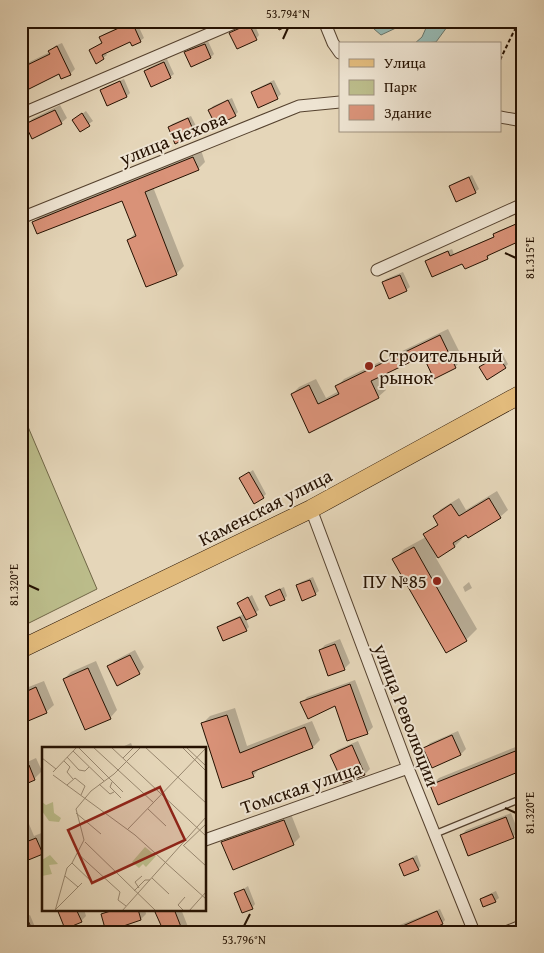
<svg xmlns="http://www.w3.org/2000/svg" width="544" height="953" viewBox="0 0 544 953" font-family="'Gentium Book Plus',serif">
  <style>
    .green { fill: #bbbc8a; stroke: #706646 }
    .water { fill: #96b9b3; stroke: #69766c }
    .shadow { fill: #0003 }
    .building { fill: #d99278; stroke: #251101 }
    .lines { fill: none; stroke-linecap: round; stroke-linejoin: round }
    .lane-casing { stroke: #55422f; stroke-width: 8 }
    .street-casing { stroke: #55422f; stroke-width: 13 }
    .primary-casing { stroke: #251101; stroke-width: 19 }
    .path { stroke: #251101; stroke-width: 2; stroke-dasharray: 4 2.5; stroke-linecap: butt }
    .lane { stroke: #eee4d2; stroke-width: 5.5 }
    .street { stroke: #eee4d2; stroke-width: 11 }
    .primary { stroke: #e2bb7c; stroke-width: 18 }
    .ticks { fill: none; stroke: #251101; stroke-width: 2 }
    .poi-dot { fill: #8f2418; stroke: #eee4d2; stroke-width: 2 }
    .labels { text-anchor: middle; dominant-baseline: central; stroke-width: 4; stroke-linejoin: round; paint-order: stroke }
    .street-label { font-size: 19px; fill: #251101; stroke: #eee4d2 }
    .poi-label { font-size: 19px; fill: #251101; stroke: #eee4d2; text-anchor: start }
    .inset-road { fill: none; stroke: #98876f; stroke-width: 1 }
    .view { fill: #8f2418; fill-opacity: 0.15; stroke: #8f2418; stroke-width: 2.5 }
    .inset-edge { fill: none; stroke: #251101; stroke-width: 2.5 }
    .neatline { fill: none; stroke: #251101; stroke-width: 2 }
    .ticks-label { font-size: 12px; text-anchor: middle; fill: #251101 }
  </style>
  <rect width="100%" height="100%" fill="#e5d6b9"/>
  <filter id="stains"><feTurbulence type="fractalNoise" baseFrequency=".004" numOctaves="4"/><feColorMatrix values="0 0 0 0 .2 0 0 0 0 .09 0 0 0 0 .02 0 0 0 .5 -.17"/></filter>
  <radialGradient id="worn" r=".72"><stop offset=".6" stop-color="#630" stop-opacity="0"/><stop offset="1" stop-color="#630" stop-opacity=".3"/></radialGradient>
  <path class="green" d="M23 415 97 589 21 627V416Z"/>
  <path class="water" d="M377 21H404L398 27 381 35 374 29Z
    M423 21H449L447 27 436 42 414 44 422 37 426 28Z"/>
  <path class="shadow" d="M21 21H30L31 24 21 31Z
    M133 21H136L144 38 140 41H131L105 52 107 55 103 58 90 50 103 42 101 37 104 34Z
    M253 21 259 35 256 39 231 33 234 30Z
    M208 41 214 54 211 57 192 66 186 53 189 49Z
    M62 43 75 69 70 74 60 73 21 91V66L50 52 55 46Z
    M167 59 174 74 170 77 145 71 148 68Z
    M124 79 130 93 127 96 108 105 101 91 105 87Z
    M274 80 281 94 277 98 252 92 256 89Z
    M232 98 238 112 235 115 210 110 213 106Z
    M60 105 67 118 61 123 27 125 32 119Z
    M86 111 93 121 80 130 74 120Z
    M191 116 198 130 194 133 169 128 172 124Z
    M201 150 205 162 198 169 153 187 184 266 176 274 147 285 129 240 136 232 123 199 34 222 41 215Z
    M472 175 479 189 475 192 450 186 454 183Z
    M523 221V238L490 253 491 254 487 258 426 261 430 258 452 249 454 254 495 236V234L498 231Z
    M403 272 410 287 406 290 383 283 386 279Z
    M448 329 463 359 455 367 434 377 423 354 379 376 386 390 378 397 310 431 292 394 299 387 316 379 326 398 339 391 337 387 344 379Z
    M523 341V357H522L516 346Z
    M502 353 508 364 505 367 484 364Z
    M253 470 266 494 263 497 241 478Z
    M497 491 508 510 500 517 469 536 467 533 460 537 462 539 455 546 436 558 477 629 466 640 446 651 394 560 404 549 426 537 425 535 439 523 434 516 441 509 459 498 466 510Z
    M313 577 319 591 315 594 297 586 301 582Z
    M469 582 472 588 465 592 463 587Z
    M284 587 287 596 284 599 266 596 270 593Z
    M252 595 259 610 246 619 249 627 246 630 218 627 222 624 244 614 239 603Z
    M340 639 350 663 344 669 320 650 325 645Z
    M135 650 144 667 139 673 109 667 114 661Z
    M96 661 117 710 110 718 64 679 71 672Z
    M355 680 373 727 367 733 335 704 302 703 307 697Z
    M44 681 54 705 46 712 21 723V690Z
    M235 708 247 746 312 721 320 740 313 747 260 768 253 776 202 724 210 716Z
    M458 731 466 749 461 754 433 767 425 748 430 743Z
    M358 741 370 769 365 774 343 782 332 755 337 750Z
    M131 743 133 748H120Z
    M523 744V769L432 785 439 778Z
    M36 758 42 771 34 779 21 784V765Z
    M24 812 34 836 44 832V851L21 862V813Z
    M511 813 518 831 513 837 461 836 466 830Z
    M291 814 300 837 293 844 223 842 230 835Z
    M417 855 421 866 418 869 401 864 404 861Z
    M523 880V890L522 891 519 883Z
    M248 886 255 904 252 908 236 894Z
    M496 891 499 898 495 901 481 899 485 896Z
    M58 909H84L86 916 81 921Z
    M108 909H145L146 914 141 919 102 915Z
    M159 909H181L190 932H165L157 912Z
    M440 909 445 920 442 923 421 932H382Z
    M30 915 35 927 32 930 22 918Z
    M373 928 375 932H366Z"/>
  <path class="building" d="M275 21H299L279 30Z
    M132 22 141 42 132 46 130 42 102 55 104 59 96 64 89 50 102 43 99 37Z
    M249 24 257 40 237 49 229 33Z
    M205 44 211 58 191 67 184 52Z
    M57 46 71 75 61 79 59 74 21 93V68L50 54 48 51Z
    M164 62 171 78 151 87 144 71Z
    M120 81 127 97 107 106 100 90Z
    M271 83 278 99 258 108 251 92Z
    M228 100 236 116 216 126 208 110Z
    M55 110 62 124 32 139 25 124Z
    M82 113 90 126 80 132 72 120Z
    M188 118 195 134 175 144 168 127Z
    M193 157 199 170 145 192 177 275 146 287 127 240 136 236 122 201 37 234 32 222Z
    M469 177 476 193 456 202 449 186Z
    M516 224 522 240 487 256 488 259 465 269 462 264 432 277 425 261 448 251 450 256 494 237 493 234Z
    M400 275 407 291 389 299 382 282Z
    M440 335 456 368 434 379 423 356 371 381 379 398 309 433 291 394 309 385 318 404 339 394 335 386Z
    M498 356 506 368 487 380 479 367Z
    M249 472 264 498 254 504 239 478Z
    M489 498 501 518 468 538 466 535 453 543 455 547 438 558 423 534 438 525 433 516 451 504 459 516Z
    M414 547 467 641 446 653 392 559Z
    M310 580 316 595 302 601 296 585Z
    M280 589 285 600 270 606 265 596Z
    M248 597 257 615 246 620 237 603Z
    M240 617 247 631 223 641 217 627Z
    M335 644 345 670 328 676 319 650Z
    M130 655 140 674 117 686 107 666Z
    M88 668 111 719 85 730 63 679Z
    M350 684 368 734 347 741 335 706 308 719 300 702Z
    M36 687 47 713 21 724V694Z
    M227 715 240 753 305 727 313 748 252 772 254 777 222 788 201 723Z
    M452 735 461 755 432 768 423 748Z
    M352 745 365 775 343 783 330 755Z
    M523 748V770L438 805 430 785Z
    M29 765 35 780 21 786V768Z
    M506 817 514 838 468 856 460 835Z
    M284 820 294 845 233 870 221 842Z
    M36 838 43 854 21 863V844Z
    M413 858 419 870 404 876 399 864Z
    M244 889 253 909 242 913 234 893Z
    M492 894 496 902 483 907 480 899Z
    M21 904 33 932H21Z
    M57 909H76L82 922 65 929Z
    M117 909H138L141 920 106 932 101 914Z
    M161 909H174L183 932H164L155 912Z
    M437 911 443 924 425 932H389Z"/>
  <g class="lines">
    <g class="lane-casing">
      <path id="lane" d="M435 834 523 798"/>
    </g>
    <g class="street-casing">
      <path id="street" d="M324 21 333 43 340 53
        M21 114 239 21
        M500 117 523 121
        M21 218 299 106 340 102
        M377 270 523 204
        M311 509 408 768 474 932
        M205 840 408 768
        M506 932 523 925"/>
    </g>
    <g class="primary-casing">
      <path id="primary" d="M21 649 311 509 523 393"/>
    </g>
    <path class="path" d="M500 60 514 31 521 21"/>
    <use href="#lane" class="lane"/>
    <use href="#street" class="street"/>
    <use href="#primary" class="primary"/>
  </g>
  <path class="ticks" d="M283 39 288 28M505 253 516 258M28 585 39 590M505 808 516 813M244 926 250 914"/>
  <g class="poi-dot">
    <circle cx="369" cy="366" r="5"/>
    <circle cx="437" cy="581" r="5"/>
  </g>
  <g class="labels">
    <g class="street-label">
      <text transform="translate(173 138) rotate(-22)">улица Чехова</text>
      <text transform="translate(265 507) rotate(-27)">Каменская улица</text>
      <text transform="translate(407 715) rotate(69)">улица Революции</text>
      <text transform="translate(301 787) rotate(-19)">Томская улица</text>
    </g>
    <g class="poi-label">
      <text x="379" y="355">Строительный<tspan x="379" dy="22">рынок</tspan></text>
      <text x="427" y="581" text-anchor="end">ПУ №85</text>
    </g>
  </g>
  <g transform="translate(42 747)">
    <rect width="164" height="164" fill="#e5d6b9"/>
    <path d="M0 55 4 58 11 55 12 66 19 71 17 75 7 74 0 64ZM103 100 114 109 104 120 101 117 97 121 90 115ZM8 108 16 117 7 118 10 127 0 129V113Z" fill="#bbbc8a"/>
    <path class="inset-road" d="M36 0 81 45M51 0 112 56M69 0 164 89M103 0 164 56M140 0 164 24M144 0 164 19M31 4 62 34M25 10 37 23 43 24 47 20M0 11 14 22M81 11 92 0M22 14 28 20 25 25 31 32M11 25 35 0M11 28 93 88 164 152M70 35 68 40 79 51M57 37 68 47 72 45M25 38 33 31 43 39 39 48M106 62 124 79M34 66 59 87M86 82 164 1M43 95 114 164M141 98 164 119M142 98 164 77M35 106 78 145 76 153 84 159M23 129 36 140M110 131 127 147M51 136 30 116 42 93 34 62 49 44 72 27 99 0M97 141 93 135 100 129M92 144 103 133H108M14 162 40 136M13 164 25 121 30 116M80 164 164 70M142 164 136 158 143 150M147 164 164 145"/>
    <path class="view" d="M118 40 143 93 50 136 26 83Z"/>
    <rect width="164" height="164" class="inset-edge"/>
  </g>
  <rect width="544" height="953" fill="none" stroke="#e5d6b9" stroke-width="55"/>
  <rect x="339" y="42" width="162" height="90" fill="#eee4d2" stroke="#9e907e"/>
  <rect x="349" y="59" width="25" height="8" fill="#e2bb7c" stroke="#9e907e"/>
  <text x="384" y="68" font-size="15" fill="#251101">Улица</text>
  <rect x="349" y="80" width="25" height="15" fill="#bbbc8a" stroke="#9e907e"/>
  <text x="384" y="92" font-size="15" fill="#251101">Парк</text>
  <rect x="349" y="105" width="25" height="15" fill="#d99278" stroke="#9e907e"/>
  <text x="384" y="118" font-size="15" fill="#251101">Здание</text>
  <rect x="28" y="28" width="488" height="898" class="neatline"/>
  <g class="ticks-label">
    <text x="288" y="18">53.794°N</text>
    <text transform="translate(530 258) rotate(-90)" y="4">81.315°E</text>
    <text transform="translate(14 585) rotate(-90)" y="4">81.320°E</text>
    <text transform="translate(530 813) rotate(-90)" y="4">81.320°E</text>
    <text x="244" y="944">53.796°N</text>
  </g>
  <rect width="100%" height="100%" filter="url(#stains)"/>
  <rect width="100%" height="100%" fill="url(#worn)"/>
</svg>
